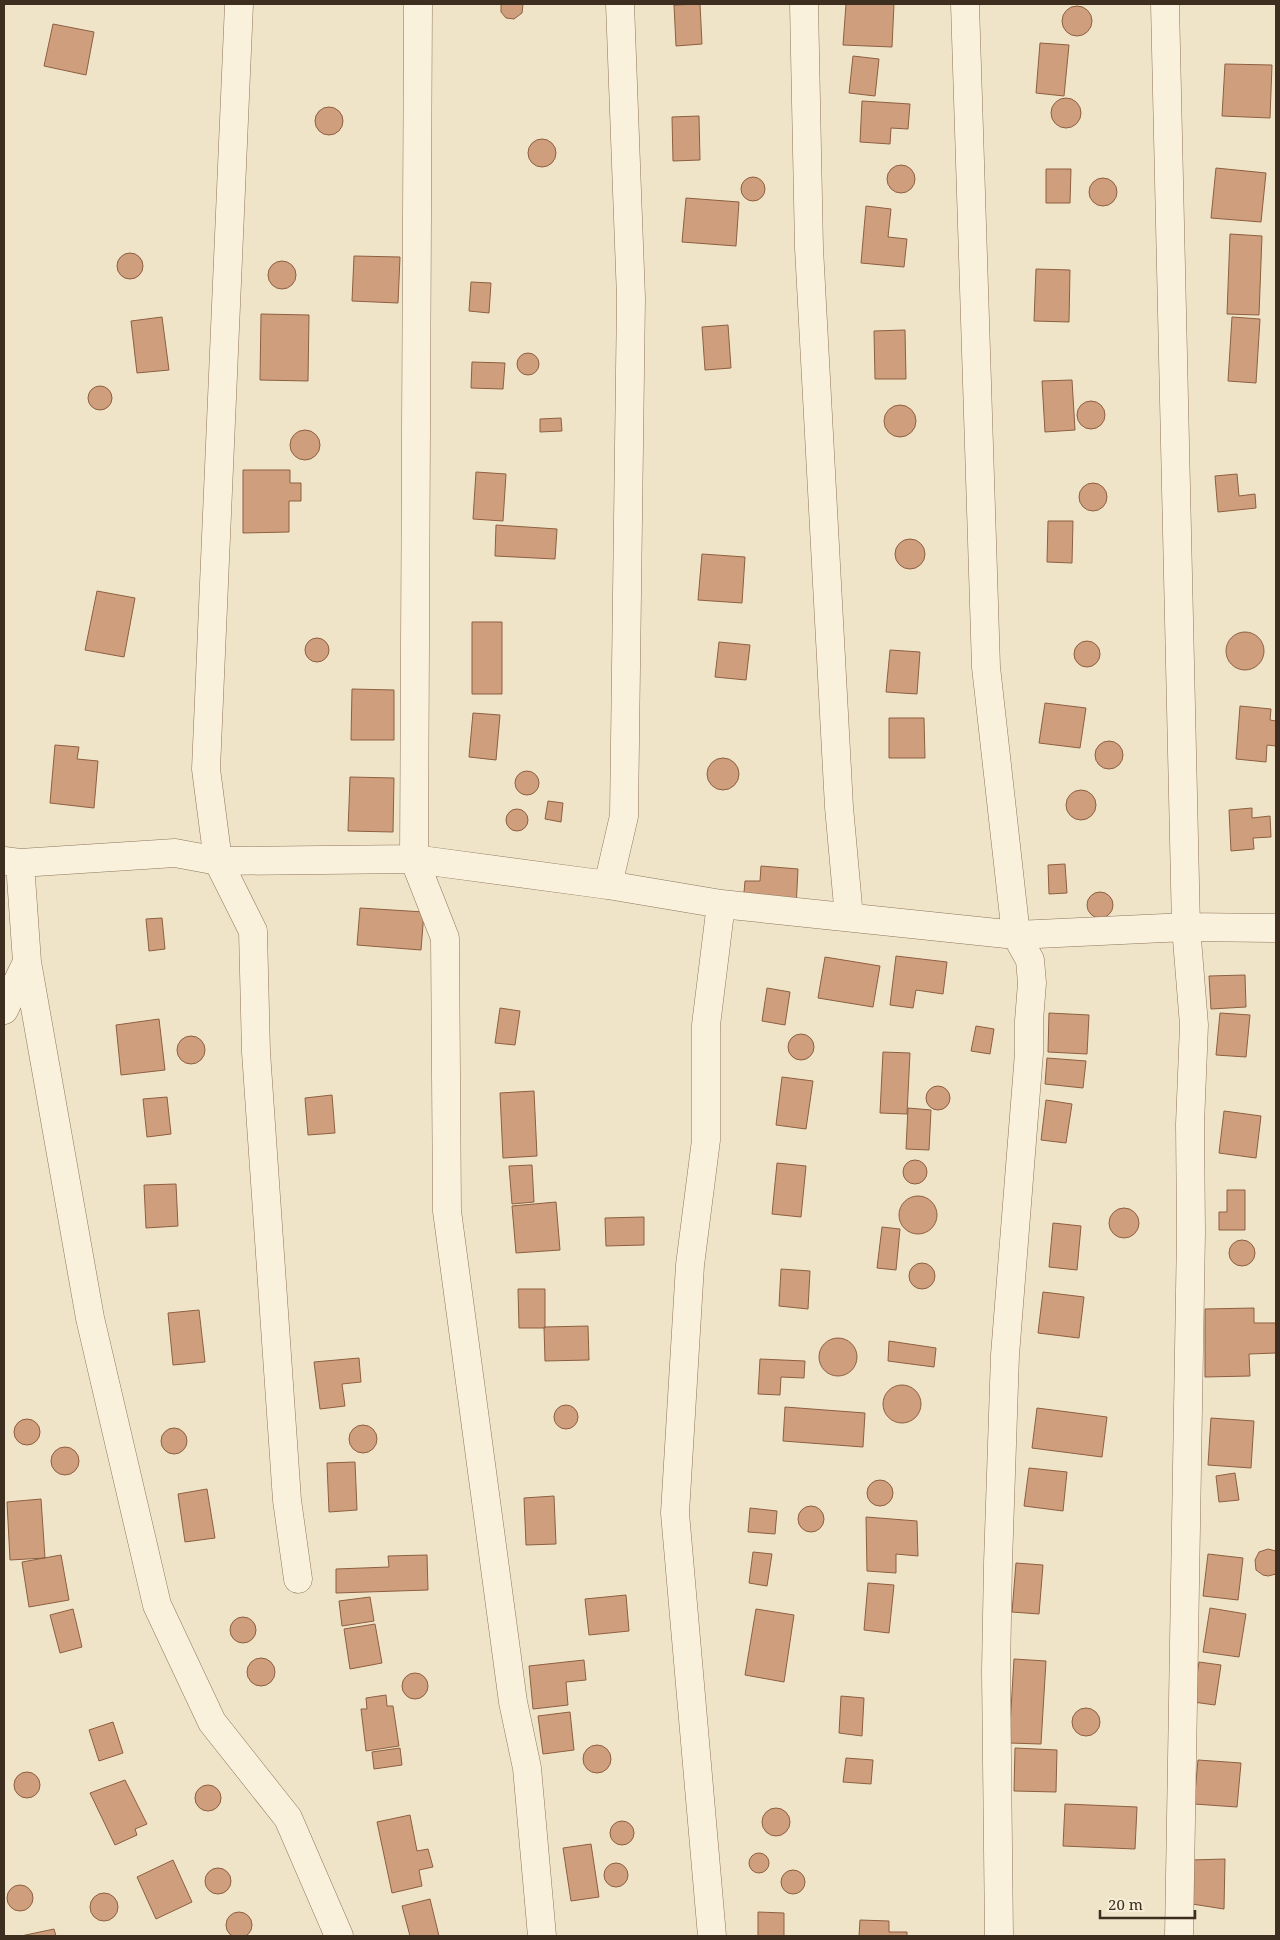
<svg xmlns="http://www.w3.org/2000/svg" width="1280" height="1940" viewBox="0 0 1280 1940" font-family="'Noto Serif',serif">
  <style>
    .building { fill: #cf9f7d; stroke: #8d5f41 }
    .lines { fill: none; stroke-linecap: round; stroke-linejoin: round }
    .street-casing { stroke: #8d765c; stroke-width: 29 }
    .street { stroke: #faf1dc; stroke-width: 28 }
  </style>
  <rect width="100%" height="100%" fill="#f0e4c8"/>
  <path class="building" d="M501 4H523L522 13 514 19 506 18 501 12Z
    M700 4 702 44 676 46 674 5Z
    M846 4H894L892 47 843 45Z
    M1062 21a15 15 0 1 1 30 0a15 15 0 1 1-30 0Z
    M53 24 94 32 86 75 44 66Z
    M1040 43 1069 45 1064 96 1036 93Z
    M853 56 879 59 875 96 849 93Z
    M1225 64 1272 65 1270 118 1222 116Z
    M1051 113a15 15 0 1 1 30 0a15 15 0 1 1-30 0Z
    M862 101 910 104 908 129 891 128 890 144 860 142Z
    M315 121a14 14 0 1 1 28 0a14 14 0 1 1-28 0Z
    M699 116 700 160 673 161 672 117Z
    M528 153a14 14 0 1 1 28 0a14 14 0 1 1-28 0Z
    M887 179a14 14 0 1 1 28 0a14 14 0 1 1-28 0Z
    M1216 168 1266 173 1261 222 1211 218Z
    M1046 169H1071L1070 203H1046Z
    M741 189a12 12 0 1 1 24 0a12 12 0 1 1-24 0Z
    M1089 192a14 14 0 1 1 28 0a14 14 0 1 1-28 0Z
    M686 198 739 202 736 246 682 242Z
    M866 206 891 209 888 237 907 239 904 267 861 263Z
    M1230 234 1262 236 1259 315 1227 314Z
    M117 266a13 13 0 1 1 26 0a13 13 0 1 1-26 0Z
    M354 256 400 257 398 303 352 301Z
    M268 275a14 14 0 1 1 28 0a14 14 0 1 1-28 0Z
    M1036 269 1070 270 1069 322 1034 321Z
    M471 282 491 283 489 313 469 311Z
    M261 314 309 315 308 381 260 380Z
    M162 317 169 370 137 373 131 321Z
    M1232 317 1260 319 1256 383 1228 381Z
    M728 325 731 368 705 370 702 327Z
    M905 330 906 379H875L874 331Z
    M517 364a11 11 0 1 1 22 0a11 11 0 1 1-22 0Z
    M472 362 505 363 503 389 471 388Z
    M1072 380 1075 430 1045 432 1042 381Z
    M88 398a12 12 0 1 1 24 0a12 12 0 1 1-24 0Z
    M1077 415a14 14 0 1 1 28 0a14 14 0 1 1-28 0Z
    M884 421a16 16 0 1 1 32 0a16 16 0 1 1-32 0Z
    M561 418 562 431 540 432V419Z
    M290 445a15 15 0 1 1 30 0a15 15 0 1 1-30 0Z
    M243 470H290V483H301V501H289V532L243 533Z
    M476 472 506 474 503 521 473 519Z
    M1237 474 1239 496 1255 494 1256 508 1218 512 1215 476Z
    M1079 497a14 14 0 1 1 28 0a14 14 0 1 1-28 0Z
    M1048 521H1073L1072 563 1047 562Z
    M496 525 557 529 555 559 495 556Z
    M895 554a15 15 0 1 1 30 0a15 15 0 1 1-30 0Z
    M702 554 745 557 742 603 698 600Z
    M97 591 135 598 124 657 85 650Z
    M472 622H502V694H472Z
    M1226 651a19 19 0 1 1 38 0a19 19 0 1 1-38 0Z
    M305 650a12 12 0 1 1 24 0a12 12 0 1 1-24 0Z
    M1074 654a13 13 0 1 1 26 0a13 13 0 1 1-26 0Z
    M719 642 750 645 746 680 715 677Z
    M890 650 920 652 917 694 886 692Z
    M352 689 394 690V740H351Z
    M1045 703 1086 708 1080 748 1039 743Z
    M1240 706 1271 709 1270 720 1276 721V746L1267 745 1266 762 1236 759Z
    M473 713 500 715 496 760 469 757Z
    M889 718H924L925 758H889Z
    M1095 755a14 14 0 1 1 28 0a14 14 0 1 1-28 0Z
    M55 745 79 747 77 759 98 761 94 808 50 803Z
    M707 774a16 16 0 1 1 32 0a16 16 0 1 1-32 0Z
    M515 783a12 12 0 1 1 24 0a12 12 0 1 1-24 0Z
    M350 777 394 778 393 832 348 831Z
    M1066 805a15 15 0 1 1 30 0a15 15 0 1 1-30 0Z
    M548 801 563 803 561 822 545 819Z
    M1252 808V818L1270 816 1271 837 1253 838 1254 849 1231 851 1229 810Z
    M506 820a11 11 0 1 1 22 0a11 11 0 1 1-22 0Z
    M1065 864 1067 893 1049 894 1048 865Z
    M761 866 798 869 796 908 743 904 745 881H760Z
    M1087 905a13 13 0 1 1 26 0a13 13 0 1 1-26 0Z
    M360 908 424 912 421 950 357 945Z
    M162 918 165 949 149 951 146 919Z
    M896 956 947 962 943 994 916 990 913 1008 890 1005Z
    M825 957 880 966 873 1007 818 998Z
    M1245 975 1246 1007 1211 1009 1209 976Z
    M767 988 790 992 785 1025 762 1021Z
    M500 1008 520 1011 515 1045 495 1043Z
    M1049 1013 1089 1015 1087 1054 1048 1052Z
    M1220 1013 1250 1015 1246 1057 1216 1055Z
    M159 1019 165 1070 121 1075 116 1025Z
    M976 1026 994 1029 990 1054 971 1051Z
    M788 1047a13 13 0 1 1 26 0a13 13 0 1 1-26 0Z
    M177 1050a14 14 0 1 1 28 0a14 14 0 1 1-28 0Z
    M883 1052 910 1053 907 1114 880 1113Z
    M1047 1058 1086 1061 1083 1088 1045 1084Z
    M782 1077 813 1081 806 1129 776 1125Z
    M926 1098a12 12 0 1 1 24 0a12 12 0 1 1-24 0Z
    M534 1091 537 1156 503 1158 500 1093Z
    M332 1095 335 1133 308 1135 305 1098Z
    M167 1097 171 1134 147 1137 143 1099Z
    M1046 1100 1072 1104 1066 1143 1041 1140Z
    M908 1108 931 1110 929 1150 906 1149Z
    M1224 1111 1261 1116 1256 1158 1219 1153Z
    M903 1172a12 12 0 1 1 24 0a12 12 0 1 1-24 0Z
    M777 1163 806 1166 801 1217 772 1214Z
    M532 1165 534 1202 512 1204 509 1166Z
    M176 1184 178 1226 146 1228 144 1185Z
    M1227 1190H1245V1230H1219V1212H1227Z
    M899 1215a19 19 0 1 1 38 0a19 19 0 1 1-38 0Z
    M556 1202 560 1250 516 1253 512 1206Z
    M1109 1223a15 15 0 1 1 30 0a15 15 0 1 1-30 0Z
    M644 1217V1245L606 1246 605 1218Z
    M1053 1223 1081 1226 1077 1270 1049 1267Z
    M882 1227 900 1229 896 1270 877 1268Z
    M1229 1253a13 13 0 1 1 26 0a13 13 0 1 1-26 0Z
    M909 1276a13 13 0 1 1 26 0a13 13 0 1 1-26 0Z
    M781 1269 810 1271 808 1309 779 1306Z
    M518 1289H545V1328H519Z
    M1043 1292 1084 1297 1079 1338 1038 1333Z
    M1254 1308V1323H1276V1353L1249 1354 1250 1376 1205 1377V1309Z
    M199 1310 205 1362 173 1365 168 1313Z
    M588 1326 589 1360 545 1361 544 1327Z
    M819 1357a19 19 0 1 1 38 0a19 19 0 1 1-38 0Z
    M889 1341 936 1348 934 1367 888 1361Z
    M359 1358 361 1382 342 1384 345 1406 320 1409 314 1362Z
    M760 1359 805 1361 804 1378 781 1377 780 1395 758 1394Z
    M883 1404a19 19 0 1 1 38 0a19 19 0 1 1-38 0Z
    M554 1417a12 12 0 1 1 24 0a12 12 0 1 1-24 0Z
    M785 1407 865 1413 863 1447 783 1441Z
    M1037 1408 1107 1417 1102 1457 1032 1448Z
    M1211 1418 1254 1421 1251 1468 1208 1465Z
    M14 1432a13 13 0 1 1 26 0a13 13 0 1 1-26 0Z
    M349 1439a14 14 0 1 1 28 0a14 14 0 1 1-28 0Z
    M161 1441a13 13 0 1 1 26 0a13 13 0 1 1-26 0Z
    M51 1461a14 14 0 1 1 28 0a14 14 0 1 1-28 0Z
    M355 1462 357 1510 329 1512 327 1463Z
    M1029 1468 1067 1472 1063 1511 1024 1506Z
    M1235 1473 1239 1500 1219 1502 1216 1476Z
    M867 1493a13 13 0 1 1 26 0a13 13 0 1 1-26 0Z
    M207 1489 215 1538 185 1542 178 1494Z
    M554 1496 556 1544 526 1545 524 1498Z
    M41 1499 45 1558 10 1560 7 1502Z
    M798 1519a13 13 0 1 1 26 0a13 13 0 1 1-26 0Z
    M750 1508 777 1511 775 1534 748 1532Z
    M866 1517 917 1521 918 1556 896 1554V1573L867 1571Z
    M1268 1549 1276 1551V1574L1268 1576 1263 1575 1256 1570 1255 1560 1259 1552Z
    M753 1552 772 1554 767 1586 749 1583Z
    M1208 1554 1243 1558 1238 1600 1203 1596Z
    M61 1555 69 1600 29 1607 22 1562Z
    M427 1555 428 1590 336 1593V1569L389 1567 388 1556Z
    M1016 1563 1043 1565 1039 1614 1012 1612Z
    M868 1583 894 1585 889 1633 864 1630Z
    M626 1595 629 1631 589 1635 585 1599Z
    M370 1597 374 1621 342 1626 339 1601Z
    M1210 1608 1246 1614 1239 1657 1203 1652Z
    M73 1609 82 1647 60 1653 50 1615Z
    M756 1609 794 1615 784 1682 745 1675Z
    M230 1630a13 13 0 1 1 26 0a13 13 0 1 1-26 0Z
    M375 1624 382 1663 350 1669 344 1629Z
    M247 1672a14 14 0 1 1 28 0a14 14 0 1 1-28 0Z
    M1014 1659 1046 1661 1041 1744 1009 1743Z
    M584 1660 586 1680 566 1682 568 1705 533 1709 529 1666Z
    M1199 1662 1221 1665 1215 1705 1193 1702Z
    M402 1686a13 13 0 1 1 26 0a13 13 0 1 1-26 0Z
    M386 1695 387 1706H393L399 1746 366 1751 361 1709H367L366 1698Z
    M841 1696 864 1698 862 1736 839 1733Z
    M1072 1722a14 14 0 1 1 28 0a14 14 0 1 1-28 0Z
    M570 1712 574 1750 543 1754 538 1716Z
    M113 1722 123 1753 99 1761 89 1730Z
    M583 1759a14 14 0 1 1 28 0a14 14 0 1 1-28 0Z
    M400 1748 402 1765 374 1769 372 1752Z
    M1015 1748 1057 1750 1056 1792 1014 1791Z
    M846 1758 873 1760 871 1784 843 1782Z
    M1198 1760 1241 1763 1237 1807 1194 1804Z
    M14 1785a13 13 0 1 1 26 0a13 13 0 1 1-26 0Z
    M125 1780 147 1824 135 1829 137 1835 115 1845 90 1793Z
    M195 1798a13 13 0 1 1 26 0a13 13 0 1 1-26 0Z
    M1065 1804 1137 1807 1135 1849 1063 1846Z
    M762 1822a14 14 0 1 1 28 0a14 14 0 1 1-28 0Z
    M410 1815 417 1851 428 1849 433 1867 419 1870 422 1886 392 1893 377 1822Z
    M610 1833a12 12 0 1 1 24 0a12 12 0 1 1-24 0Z
    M591 1844 599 1897 571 1901 563 1848Z
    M749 1863a10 10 0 1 1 20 0a10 10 0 1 1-20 0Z
    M1225 1859 1224 1909 1192 1904 1191 1860Z
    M173 1860 192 1902 156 1919 137 1877Z
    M604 1875a12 12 0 1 1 24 0a12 12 0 1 1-24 0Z
    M205 1881a13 13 0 1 1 26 0a13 13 0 1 1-26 0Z
    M781 1882a12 12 0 1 1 24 0a12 12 0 1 1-24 0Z
    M7 1898a13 13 0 1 1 26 0a13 13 0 1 1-26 0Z
    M90 1907a14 14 0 1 1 28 0a14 14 0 1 1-28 0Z
    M430 1899 439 1936H410L402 1906Z
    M758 1912 784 1913V1936H758Z
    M226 1925a13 13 0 1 1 26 0a13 13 0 1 1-26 0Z
    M860 1920 889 1921V1932H907V1936H859Z
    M54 1929 56 1936H21Z"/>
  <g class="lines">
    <g class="street-casing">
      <path id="street" d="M239 4 206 769 218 861 253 931 256 1052 287 1500 298 1579
        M418 4 414 859 445 938 447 1211 513 1702 527 1768 542 1936
        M804 4 809 248 839 807 849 917
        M965 4 986 667 1016 935 1030 960 1032 983 1029 1021V1053L1005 1355 998 1563 996 1671 999 1936
        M1165 4 1186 927 1194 1025 1190 1124 1191 1233 1179 1936
        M4 861 20 863 27 962 90 1318 157 1605 212 1722 288 1818 339 1936
        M20 863 175 853 218 861 414 859 608 885 721 904 1016 935 1186 927 1276 928
        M608 885 624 816 631 298 620 4
        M4 1010 27 962
        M712 1936 675 1513 690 1265 706 1140V1025L721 904"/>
    </g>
    <use href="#street" class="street"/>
  </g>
  <rect width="1280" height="1940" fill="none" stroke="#3d2e20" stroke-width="10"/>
  <path d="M1100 1910v8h95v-8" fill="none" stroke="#3d2e20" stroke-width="2.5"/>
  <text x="1108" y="1910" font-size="15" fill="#3d2e20" stroke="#f7eed8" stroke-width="4" paint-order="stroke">20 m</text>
</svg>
